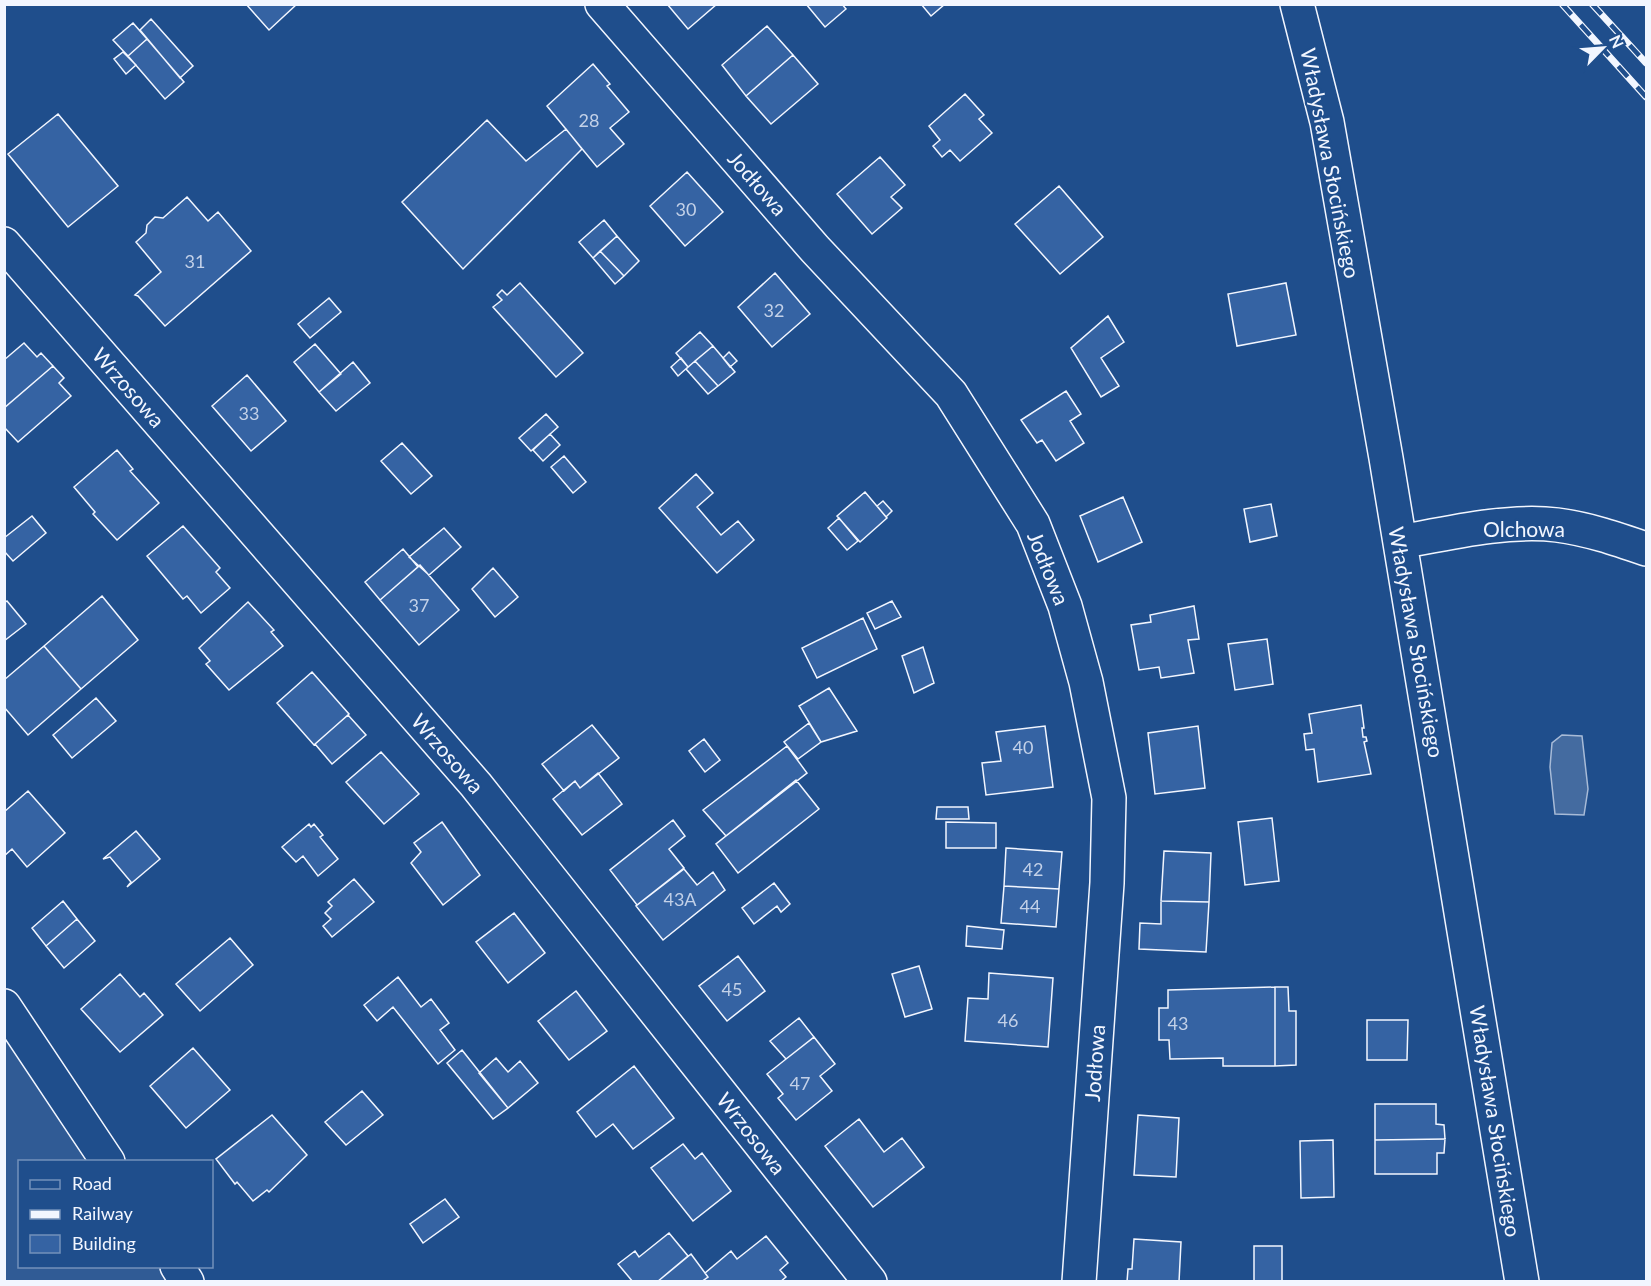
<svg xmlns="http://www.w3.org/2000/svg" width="1651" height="1286" viewBox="0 0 1651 1286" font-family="Lato,sans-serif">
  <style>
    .built { fill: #305b95; stroke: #a8bbd7; stroke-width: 1.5 }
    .water { fill: #446ba0; stroke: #a8bbd7; stroke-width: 1.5 }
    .building { fill: #3563a3; stroke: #f2f6ff; stroke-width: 1.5 }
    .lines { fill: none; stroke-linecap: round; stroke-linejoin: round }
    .minor-casing { stroke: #f2f6ff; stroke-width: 36 }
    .minor { stroke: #1f4e8c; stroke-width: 33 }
    .rail-casing { stroke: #f2f6ff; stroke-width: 7 }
    .rail { stroke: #1f4e8c; stroke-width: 4.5; stroke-dasharray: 14; stroke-linecap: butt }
    .labels { text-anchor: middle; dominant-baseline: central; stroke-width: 4.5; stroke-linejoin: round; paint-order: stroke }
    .number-label { font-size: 18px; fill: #c3d1e8 }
    .street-label { font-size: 21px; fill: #f2f6ff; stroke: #1f4e8c }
  </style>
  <rect width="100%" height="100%" fill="#1f4e8c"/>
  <path class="built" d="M4 998 111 1161 20 1162V1266L180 1267 190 1281H5Z"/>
  <path class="water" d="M1562 735 1582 736 1588 789 1584 815 1555 814 1550 767 1552 743Z"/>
  <path class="building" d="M246 4H297L269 30Z
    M667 4H717L688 29Z
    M806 4H842L846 9 825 27Z
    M921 4H945L931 16Z
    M151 19 193 66 180 78 140 30Z
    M133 23 147 39 128 56 113 40Z
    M767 26 793 55 746 96 722 65Z
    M147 39 184 82 165 99 128 56Z
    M123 52 136 65 126 74 114 59Z
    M793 55 818 84 771 124 746 96Z
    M593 64 610 84 607 86 629 112 610 128 624 144 597 167 547 106Z
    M965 94 984 115 979 119 992 133 960 161 950 150 942 157 933 146 940 140 929 126Z
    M58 114 118 186 68 227 8 154Z
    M487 120 526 161 566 129 582 149 463 269 402 202Z
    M880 157 905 185 891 197 902 208 872 234 837 194Z
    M687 172 723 212 685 246 650 206Z
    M1059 186 1103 237 1060 274 1015 224Z
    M187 197 208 221 218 212 251 251 165 326 138 296 135 295 161 272 136 242 146 233 147 225 155 217 163 218Z
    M604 220 617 236 593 258 579 242Z
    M617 236 639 261 624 276 600 251Z
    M600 251 624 276 615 284 593 258Z
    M775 273 810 314 772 347 738 307Z
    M520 283 583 353 556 377 493 307 502 300 497 295 502 290 507 295Z
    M1286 283 1296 335 1237 346 1228 294Z
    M329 298 341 312 310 338 298 324Z
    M1108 316 1124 342 1101 358 1119 386 1101 397 1071 348Z
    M700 332 713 346 688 367 676 353Z
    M24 343 37 357 41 353 53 366 4 408V360Z
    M315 344 341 374 319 392 294 362Z
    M713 346 735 372 718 386 695 361Z
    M729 352 737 361 730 367 723 358Z
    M681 358 688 367 678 376 671 367Z
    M695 361 718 386 708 394 686 369Z
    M353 362 370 383 336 411 319 392Z
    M53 366 64 378 59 383 71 396 18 442 4 427V408Z
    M247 375 286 421 251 451 212 406Z
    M1066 391 1081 414 1070 421 1084 443 1056 461 1042 440 1037 443 1021 420Z
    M546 414 558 427 531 451 519 438Z
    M550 434 560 445 543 461 533 450Z
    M402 443 432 476 411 494 381 461Z
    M117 450 133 469 130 471 159 503 117 540 93 514 95 512 74 487Z
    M564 456 586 482 573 493 551 467Z
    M696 474 713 493 697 507 721 535 738 521 754 540 717 573 659 508Z
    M865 492 887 518 860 542 837 516Z
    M1123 497 1142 542 1098 562 1080 516Z
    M883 501 892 511 886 517 877 506Z
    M1271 504 1277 536 1250 542 1244 509Z
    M32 516 46 533 13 561 4 551V538Z
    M839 518 858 541 847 550 828 528Z
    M183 526 220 568 216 572 230 588 201 613 187 596 183 599 178 593 147 556Z
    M444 528 461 547 429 575 409 557Z
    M403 549 418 567 380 600 365 582Z
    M420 565 459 610 419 645 380 600Z
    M493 568 518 597 495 617 472 589Z
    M102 596 138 640 81 689 44 646Z
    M7 601 26 624 4 641V603Z
    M892 601 901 617 875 629 867 613Z
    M248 602 274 630 271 632 283 646 229 690 206 664 210 661 199 648Z
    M1194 606 1199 639 1188 640 1194 673 1161 678 1159 667 1139 670 1131 625 1151 622 1150 615Z
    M863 618 877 649 817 678 802 648Z
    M1267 639 1273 684 1235 690 1228 644Z
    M44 646 81 689 28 735 4 707V680Z
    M923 647 934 683 914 693 902 656Z
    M312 672 349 714 314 745 277 703Z
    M829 688 857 731 821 742 799 706Z
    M96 698 116 721 72 758 53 735Z
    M1361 705 1364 728H1362L1363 737H1366L1367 741 1364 742 1371 774 1318 782 1314 749 1306 750 1304 734 1312 733 1309 714Z
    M348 715 366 735 332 764 315 744Z
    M809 723 821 742 798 759 784 742Z
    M592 725 619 758 580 788 575 781 564 791 542 764Z
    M1045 726 1053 787 986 795 982 763 1001 761 996 732Z
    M1198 726 1205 788 1155 794 1148 733Z
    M704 739 720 760 705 772 689 751Z
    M787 746 807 773 726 836 703 810Z
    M381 752 419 794 384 824 346 782Z
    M598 773 622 804 582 835 553 799 575 781 580 788Z
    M796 780 819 809 738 873 716 844Z
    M28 791 65 833 27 867 12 849 4 856V812Z
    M937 807H968L969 819H936Z
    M1272 818 1279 881 1245 885 1238 822Z
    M673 820 685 836 669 849 684 868 637 905 610 870Z
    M442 822 480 875 443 905 411 863 421 852 414 843Z
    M946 822 996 823V848H946Z
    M309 824 311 827 314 824 323 835 320 837 338 859 318 876 303 856 296 862 282 847Z
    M136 831 160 859 127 887 131 882 110 857 103 859Z
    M1006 848 1062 852 1059 889 1004 886Z
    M1164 851 1211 853 1209 902 1161 901Z
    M684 869 697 885 713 872 725 890 663 940 636 906Z
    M354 879 374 902 332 937 323 926 331 919 325 913 332 906 328 902Z
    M774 883 790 904 781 912 777 906 754 924 742 908Z
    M1004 886 1059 889 1056 927 1001 923Z
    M63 901 77 919 46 946 32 928Z
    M1161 901 1209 902 1206 952 1139 949 1140 923 1161 924Z
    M514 913 545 953 508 983 476 942Z
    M77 919 95 941 64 968 46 946Z
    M967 926 1004 930 1002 949 966 946Z
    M230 938 253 965 200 1011 176 984Z
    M738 956 765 991 727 1021 699 986Z
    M919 966 932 1009 905 1017 892 974Z
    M989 973 1053 978 1048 1047 965 1041 968 998 988 999Z
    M120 974 140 997 144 993 163 1015 120 1052 81 1009Z
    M398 977 421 1007 431 999 449 1023 440 1030 455 1050 438 1064 393 1007 377 1021 364 1005Z
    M1275 987V1066H1223V1058L1170 1059 1169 1040H1159V1008H1168V990Z
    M1275 987H1288L1289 1011H1296V1065L1275 1066Z
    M576 991 607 1031 569 1060 538 1021Z
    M799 1018 814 1037 786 1059 770 1041Z
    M1367 1020H1408L1407 1060H1367Z
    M814 1037 835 1064 820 1076 832 1091 796 1120 778 1098 783 1094 767 1074Z
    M193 1048 230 1090 186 1128 150 1086Z
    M462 1050 508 1108 493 1119 447 1063Z
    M496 1058 508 1072 520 1061 538 1083 508 1108 479 1073Z
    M634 1066 674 1118 633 1149 613 1124 596 1137 577 1112Z
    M362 1091 383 1115 346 1145 325 1122Z
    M1375 1104H1436V1124L1444 1125 1445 1139 1375 1140Z
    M272 1115 307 1155 269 1192 267 1190 253 1201 237 1182 235 1184 216 1159Z
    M1138 1115 1179 1118 1176 1177 1134 1175Z
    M859 1119 884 1152 902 1138 924 1167 873 1207 825 1146Z
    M1445 1139 1444 1153H1437V1174H1375V1140Z
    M1333 1140 1334 1197 1301 1198 1300 1141Z
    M683 1144 695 1159 702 1153 731 1191 693 1221 651 1168Z
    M445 1199 459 1217 423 1243 410 1224Z
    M669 1233 688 1256 657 1282H633L618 1264 635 1251 639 1257Z
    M766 1236 788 1263 780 1270 786 1277 780 1282H701L708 1277 705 1273 731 1251 737 1259Z
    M1134 1239 1181 1242 1179 1282H1127L1128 1269H1132Z
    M1254 1246H1282V1282H1254Z
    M691 1254 708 1277 701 1282H657Z"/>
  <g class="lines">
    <g class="minor-casing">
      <path id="minor" d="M602 4 815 249 951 394 1033 524 1065 606 1086 682 1109 798 1107 883 1079 1282
        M1297 4 1327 122 1386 458 1522 1282
        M4 244 476 785 870 1282
        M1400 542C1449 533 1508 519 1557 525 1588 529 1617 539 1646 549
        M4 1006 108 1162
        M177 1266 187 1282"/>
    </g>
    <use href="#minor" class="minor"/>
    <g class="rail-casing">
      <path id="rail" d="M1562 4 1646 97
        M1592 4 1646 63"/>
    </g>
    <use href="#rail" class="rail"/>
  </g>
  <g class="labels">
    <g class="number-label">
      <text x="589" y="120">28</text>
      <text x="686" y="209">30</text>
      <text x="195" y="261">31</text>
      <text x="774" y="310">32</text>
      <text x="249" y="413">33</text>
      <text x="419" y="605">37</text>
      <text x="1023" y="747">40</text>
      <text x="1033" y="869">42</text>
      <text x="680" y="899">43A</text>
      <text x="1030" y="906">44</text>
      <text x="732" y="989">45</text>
      <text x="1008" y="1020">46</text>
      <text x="1178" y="1023">43</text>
      <text x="800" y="1083">47</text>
    </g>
    <g class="street-label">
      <text transform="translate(1331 163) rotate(79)">Władysława Słocińskiego</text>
      <text transform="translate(758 183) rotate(49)">Jodłowa</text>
      <text transform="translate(129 387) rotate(49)">Wrzosowa</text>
      <text x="1524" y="528">Olchowa</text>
      <text transform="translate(1049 568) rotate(68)">Jodłowa</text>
      <text transform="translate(1417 642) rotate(80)">Władysława Słocińskiego</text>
      <text transform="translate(448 753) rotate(49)">Wrzosowa</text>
      <text transform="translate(1094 1063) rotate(-86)">Jodłowa</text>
      <text transform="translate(1496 1121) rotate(81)">Władysława Słocińskiego</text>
      <text transform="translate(752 1133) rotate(52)">Wrzosowa</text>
    </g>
  </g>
  <rect width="1651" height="1286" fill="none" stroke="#f2f6ff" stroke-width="12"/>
  <rect x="18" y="1160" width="195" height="108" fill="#1f4e8c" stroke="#7391ba" stroke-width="1.5"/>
  <rect x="30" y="1180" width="30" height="9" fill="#1f4e8c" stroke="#7391ba" stroke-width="1.5"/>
  <text x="72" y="1190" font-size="18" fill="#f2f6ff">Road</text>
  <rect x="30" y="1210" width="30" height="9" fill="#f2f6ff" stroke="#7391ba" stroke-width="1.5"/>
  <text x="72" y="1220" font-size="18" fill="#f2f6ff">Railway</text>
  <rect x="30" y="1235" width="30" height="18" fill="#3563a3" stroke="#7391ba" stroke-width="1.5"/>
  <text x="72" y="1250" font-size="18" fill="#f2f6ff">Building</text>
  <g transform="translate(1603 48) rotate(65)" stroke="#1f4e8c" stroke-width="4.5" paint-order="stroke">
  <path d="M0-4.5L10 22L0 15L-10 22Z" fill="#f2f6ff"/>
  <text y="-9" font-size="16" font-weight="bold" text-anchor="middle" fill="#f2f6ff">N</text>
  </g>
</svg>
